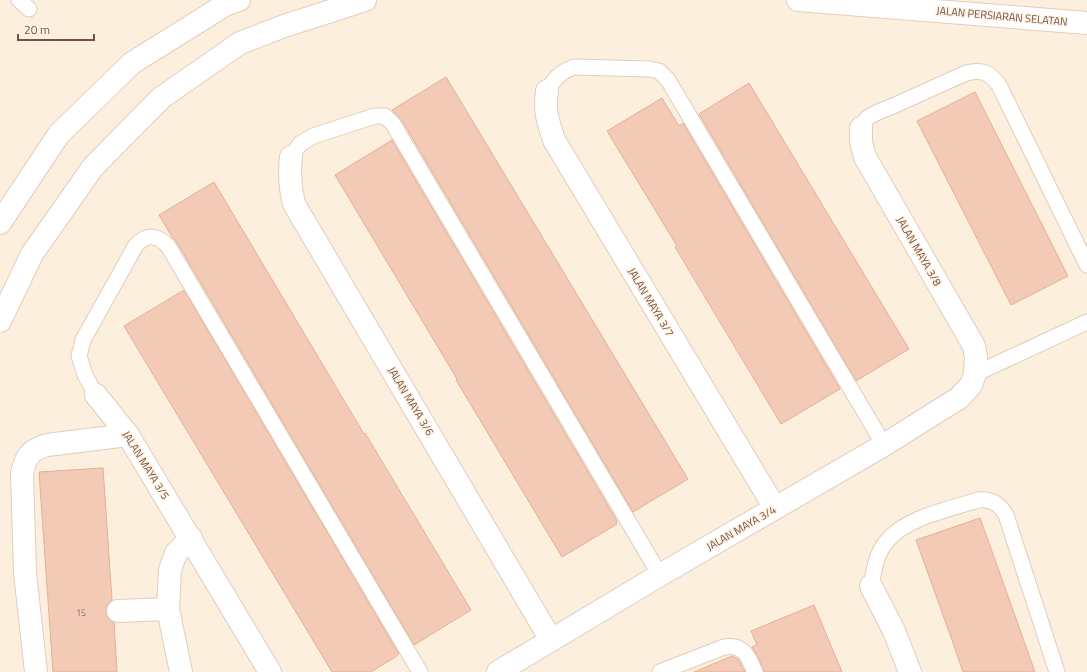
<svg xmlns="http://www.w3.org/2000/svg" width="1087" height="672" viewBox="0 0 1087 672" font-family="'Titillium Web',sans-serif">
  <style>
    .building { fill: #f2cab5; stroke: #e4af96 }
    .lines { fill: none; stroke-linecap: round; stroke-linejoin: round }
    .lane-casing { stroke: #e2ccbd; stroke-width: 17 }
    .street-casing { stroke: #e2ccbd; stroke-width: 24 }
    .secondary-casing { stroke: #e7ccba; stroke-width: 24 }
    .lane { stroke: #fff; stroke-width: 15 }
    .street { stroke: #fff; stroke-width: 22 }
    .secondary { stroke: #fff; stroke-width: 22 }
    .labels { text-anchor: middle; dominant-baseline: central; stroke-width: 3; stroke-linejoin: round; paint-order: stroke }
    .number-label { font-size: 9px; fill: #927162 }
    .street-label { font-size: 11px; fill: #725346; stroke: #fff3e4 }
  </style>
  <rect width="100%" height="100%" fill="#fcefde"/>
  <path class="building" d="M446 77 688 479 633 512 401 119 392 110Z
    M749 83 909 349 856 381 699 114Z
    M975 92 1068 276 1011 305 917 121Z
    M662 98 679 126 683 123 840 389 781 424 675 247 677 246 607 131Z
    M392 140 617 521 616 522 617 524 562 557 456 380 457 379 335 175Z
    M214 182 364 434 365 433 471 610 414 645 176 241 172 237 159 215Z
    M184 290 399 654 397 655V656L371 672H332L124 326Z
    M103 468 112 600 107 605 106 612 108 618 114 622 117 672H53L39 472Z
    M980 518 989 543 1035 672H963L952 640 916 540Z
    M814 605 842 672H764L758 657 752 647 757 645 751 631Z
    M732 656 738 659 745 672H694Z"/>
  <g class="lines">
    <g class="lane-casing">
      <path id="lane" d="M19 0 29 9
        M547 91C555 78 560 72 574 67L649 69 659 71 668 80 884 445
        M861 128 867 118 878 112 893 106 966 73C982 69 989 72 999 85L1087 265
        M291 157 300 144 313 136 375 116H385L393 124 660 575
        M975 374 1087 322
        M96 395 85 375 79 356 83 340 136 245C147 234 156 234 168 246L420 672
        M871 586C874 571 876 553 887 541 905 518 950 509 978 500 991 499 999 503 1006 515L1057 672
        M660 672 724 647C744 644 748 656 755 672"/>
    </g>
    <g class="street-casing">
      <path id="street" d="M547 91C544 112 548 121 554 140L775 508
        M291 157C289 174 290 188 294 204L551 640
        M96 395 128 435 270 672
        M871 586 894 631 910 672
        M118 611 168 609
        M36 672 25 573 22 473C26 456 30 450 47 445L128 435
        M181 672 168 609 170 570 176 553 191 538
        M498 672 660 575 884 445 959 398 971 385 975 374 976 357 974 346 865 157 861 142V128"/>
    </g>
    <g class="secondary-casing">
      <path id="secondary" d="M798 0 1087 23
        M0 223 59 134 132 63 225 5 239 0
        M0 321 32 254 93 167 161 98 240 43 284 26 365 0"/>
    </g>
    <use href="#lane" class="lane"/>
    <use href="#street" class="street"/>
    <use href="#secondary" class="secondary"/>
  </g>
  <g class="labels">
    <g class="number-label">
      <text x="81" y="612">15</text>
    </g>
    <g class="street-label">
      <text transform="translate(1002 16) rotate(5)">JALAN PERSIARAN SELATAN</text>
      <text transform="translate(919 251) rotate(60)">JALAN MAYA 3/8</text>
      <text transform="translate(651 302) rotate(59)">JALAN MAYA 3/7</text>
      <text transform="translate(411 401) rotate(59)">JALAN MAYA 3/6</text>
      <text transform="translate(146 465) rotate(58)">JALAN MAYA 3/5</text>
      <text transform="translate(741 528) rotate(-30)">JALAN MAYA 3/4</text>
    </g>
  </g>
  <path d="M18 34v6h76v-6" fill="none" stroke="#725346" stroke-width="2"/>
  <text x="24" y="34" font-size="12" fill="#725346" stroke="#fff3e4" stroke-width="3" paint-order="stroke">20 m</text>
</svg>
